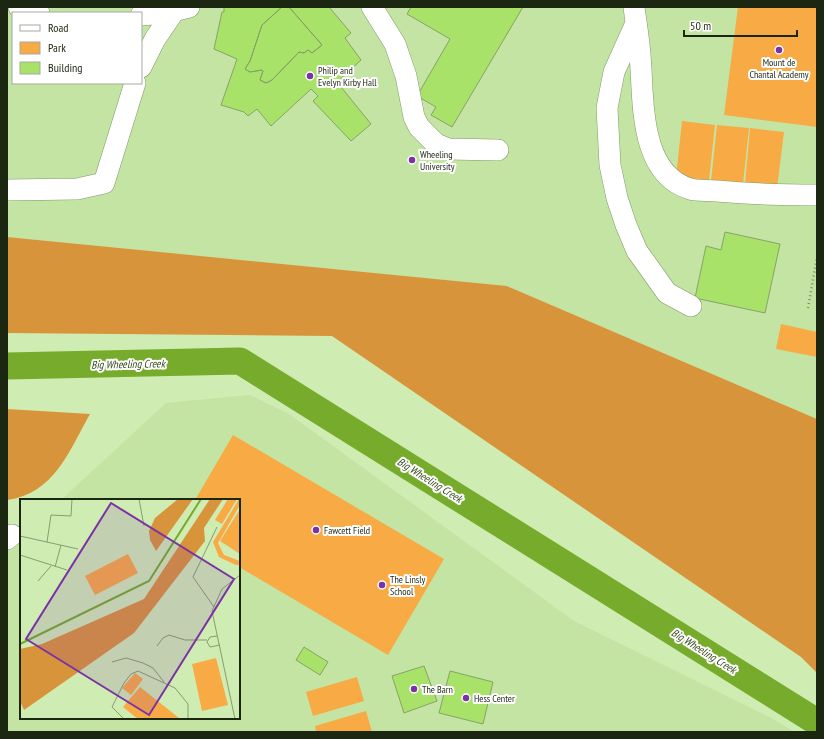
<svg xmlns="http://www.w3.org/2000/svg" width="824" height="739" viewBox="0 0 824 739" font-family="'PT Sans Narrow',sans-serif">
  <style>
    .built { fill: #c3e4a3; fill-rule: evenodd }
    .green { fill: #f8ab45 }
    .forest { fill: #d8943b }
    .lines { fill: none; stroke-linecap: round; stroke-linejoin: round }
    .river { stroke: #76ab2c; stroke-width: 27 }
    .building { fill: #a9e268; stroke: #87a26b }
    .minor-casing { stroke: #7f9a64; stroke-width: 22 }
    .path { stroke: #7a8e65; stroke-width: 2.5; stroke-dasharray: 1 3; stroke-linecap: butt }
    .minor { stroke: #fff; stroke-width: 21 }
    .poi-dot { fill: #7a32a5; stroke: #fff; stroke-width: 1.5 }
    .labels { text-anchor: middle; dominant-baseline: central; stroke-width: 4; stroke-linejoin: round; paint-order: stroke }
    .poi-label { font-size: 10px; fill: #1c2711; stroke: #fff; text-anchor: start }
    .water-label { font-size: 11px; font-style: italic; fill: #344a1a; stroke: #fff }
    .inset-river { fill: none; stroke: #76ab2c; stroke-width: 2 }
    .inset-road { fill: none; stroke: #879d72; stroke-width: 1 }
    .view { fill: #7a32a5; fill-opacity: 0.15; stroke: #7a32a5; stroke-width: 2 }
    .inset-edge { fill: none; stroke: #1c2711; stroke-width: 2 }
  </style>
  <rect width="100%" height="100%" fill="#cfecb2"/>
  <path class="built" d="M7 7H817V419L507 286 7 237ZM13 13H141V83H13Z
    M250 395 289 414 574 621 775 720 795 732H7V549L21 537V718H239V500H61L166 403Z"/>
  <path class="green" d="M738 7H817V127L724 115Z
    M682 121 715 125 709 180 676 177Z
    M717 125 749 128 743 184 711 181Z
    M750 128 784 132 777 188 745 184Z
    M781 324 817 332V357L776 349Z
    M233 435 444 559 388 655 239 567V500H195Z
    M357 677 364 701 313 716 306 692Z
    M366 711 372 732H316L315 726Z"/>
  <path class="forest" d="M7 237 507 286 817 419V673L801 657 332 336 7 333Z
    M7 409 90 414C69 451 54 494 7 500Z"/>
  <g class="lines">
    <path class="river" d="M7 366 240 361 817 722"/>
  </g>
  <path class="building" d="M224 7H282L262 25 250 61 245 69 250 72 262 70 263 71 260 80 266 83 272 80 299 52 304 53 308 50 312 53 322 45 289 7H329L351 33 345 38 361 60 337 82 371 124 351 141 313 101 318 96 311 89 271 126 257 109 248 116 244 112 221 105 237 59 214 49 222 12H224Z
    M282 7H289L322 45 312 53 308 50 304 53 299 52 272 80 266 83 260 80 263 71 262 70 250 72 245 69 250 61 262 25Z
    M411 7H523L452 127 431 115 436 107 417 96 450 39 407 14Z
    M725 232 780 244 765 313 695 298 706 246 721 250Z
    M304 647 328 662 320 675 296 660Z
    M424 666 437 701 404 713 392 676Z
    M450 671 493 682 483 724 439 713Z"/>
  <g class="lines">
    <g class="minor-casing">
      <path id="minor" d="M19 7 39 13
        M372 7 395 44 406 76 414 117 419 127 436 144 448 149 498 150
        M634 7C636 23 639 39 640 55 644 98 638 173 690 189 698 191 708 190 717 191 750 194 783 195 817 195
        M141 15 165 13 189 7
        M636 23 614 72 607 108 610 165 617 198 626 225 637 251 667 293 691 306
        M141 67 155 39 174 11
        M7 190 77 189 104 183 135 83
        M7 539 12 535"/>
    </g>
    <path class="path" d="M808 308 817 257"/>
    <use href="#minor" class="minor"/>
  </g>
  <g class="poi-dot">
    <circle cx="779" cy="50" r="4"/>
    <circle cx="310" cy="76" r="4"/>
    <circle cx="412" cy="160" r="4"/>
    <circle cx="316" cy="530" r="4"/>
    <circle cx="382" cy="585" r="4"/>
    <circle cx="414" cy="689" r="4"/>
    <circle cx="466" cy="698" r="4"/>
  </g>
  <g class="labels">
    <g class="poi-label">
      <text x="779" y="62" text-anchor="middle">Mount de<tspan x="779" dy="12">Chantal Academy</tspan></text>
      <text x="318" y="70">Philip and<tspan x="318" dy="12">Evelyn Kirby Hall</tspan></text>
      <text x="420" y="154">Wheeling<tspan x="420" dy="12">University</tspan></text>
      <text x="324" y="530">Fawcett Field</text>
      <text x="390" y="579">The Linsly<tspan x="390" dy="12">School</tspan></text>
      <text x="422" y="689">The Barn</text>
      <text x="474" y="698">Hess Center</text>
    </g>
    <g class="water-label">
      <text transform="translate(128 364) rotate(-1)">Big Wheeling Creek</text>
      <text transform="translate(430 480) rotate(32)">Big Wheeling Creek</text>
      <text transform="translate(704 651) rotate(32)">Big Wheeling Creek</text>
    </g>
  </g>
  <g transform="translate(20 499)">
    <rect width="220" height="220" fill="#cfecb2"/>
    <path d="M208 0H217L202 25 195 21ZM219 0 220 6 198 44 204 56 220 62V66H216L199 58 193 43ZM220 10V55L200 42ZM108 55 118 74 75 96 65 77ZM196 159 208 206 182 212 172 165ZM115 174 123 180 111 196 102 189ZM120 188 159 219 158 220H118L103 208Z" fill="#f8ab45"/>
    <path d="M158 0H173L136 52 130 41 129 32 135 19ZM190 0H203L184 29 185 42 114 134 4 211 0 202V150L22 145 124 100Z" fill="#d8943b"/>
    <path class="inset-river" d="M0 145 129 82 181 0"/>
    <path class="inset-road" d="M119 0 124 27M0 37 58 50M27 43 31 16 51 17 52 0M0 56 47 71M35 68 41 46M18 82 31 67M194 108 173 78 197 28M197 137 190 138 187 143 190 148 200 146M137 147 143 139 149 136 165 141H187M92 163 106 159 123 164 133 169 144 183M104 220 92 208 104 184 111 175 118 172 155 189 168 205V220M215 220 192 112 202 90 220 76"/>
    <path class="view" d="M91 4 214 80 129 216 6 140Z"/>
    <rect width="220" height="220" class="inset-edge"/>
  </g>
  <rect width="824" height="739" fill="none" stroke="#1c2711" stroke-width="16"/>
  <rect x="12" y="12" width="130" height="72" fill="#ffffff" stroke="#a4a9a0"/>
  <rect x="20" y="25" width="20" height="6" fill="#ffffff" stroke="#a4a9a0"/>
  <text x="48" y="32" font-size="12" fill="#1c2711">Road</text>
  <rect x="20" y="42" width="20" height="12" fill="#f8ab45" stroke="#a4a9a0"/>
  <text x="48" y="52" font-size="12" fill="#1c2711">Park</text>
  <rect x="20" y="62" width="20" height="12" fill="#a9e268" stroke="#a4a9a0"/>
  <text x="48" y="72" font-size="12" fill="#1c2711">Building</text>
  <path d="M684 30v6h113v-6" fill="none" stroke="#1c2711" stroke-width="2"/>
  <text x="690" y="30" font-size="12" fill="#1c2711" stroke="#ffffff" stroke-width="3" paint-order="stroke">50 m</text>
</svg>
